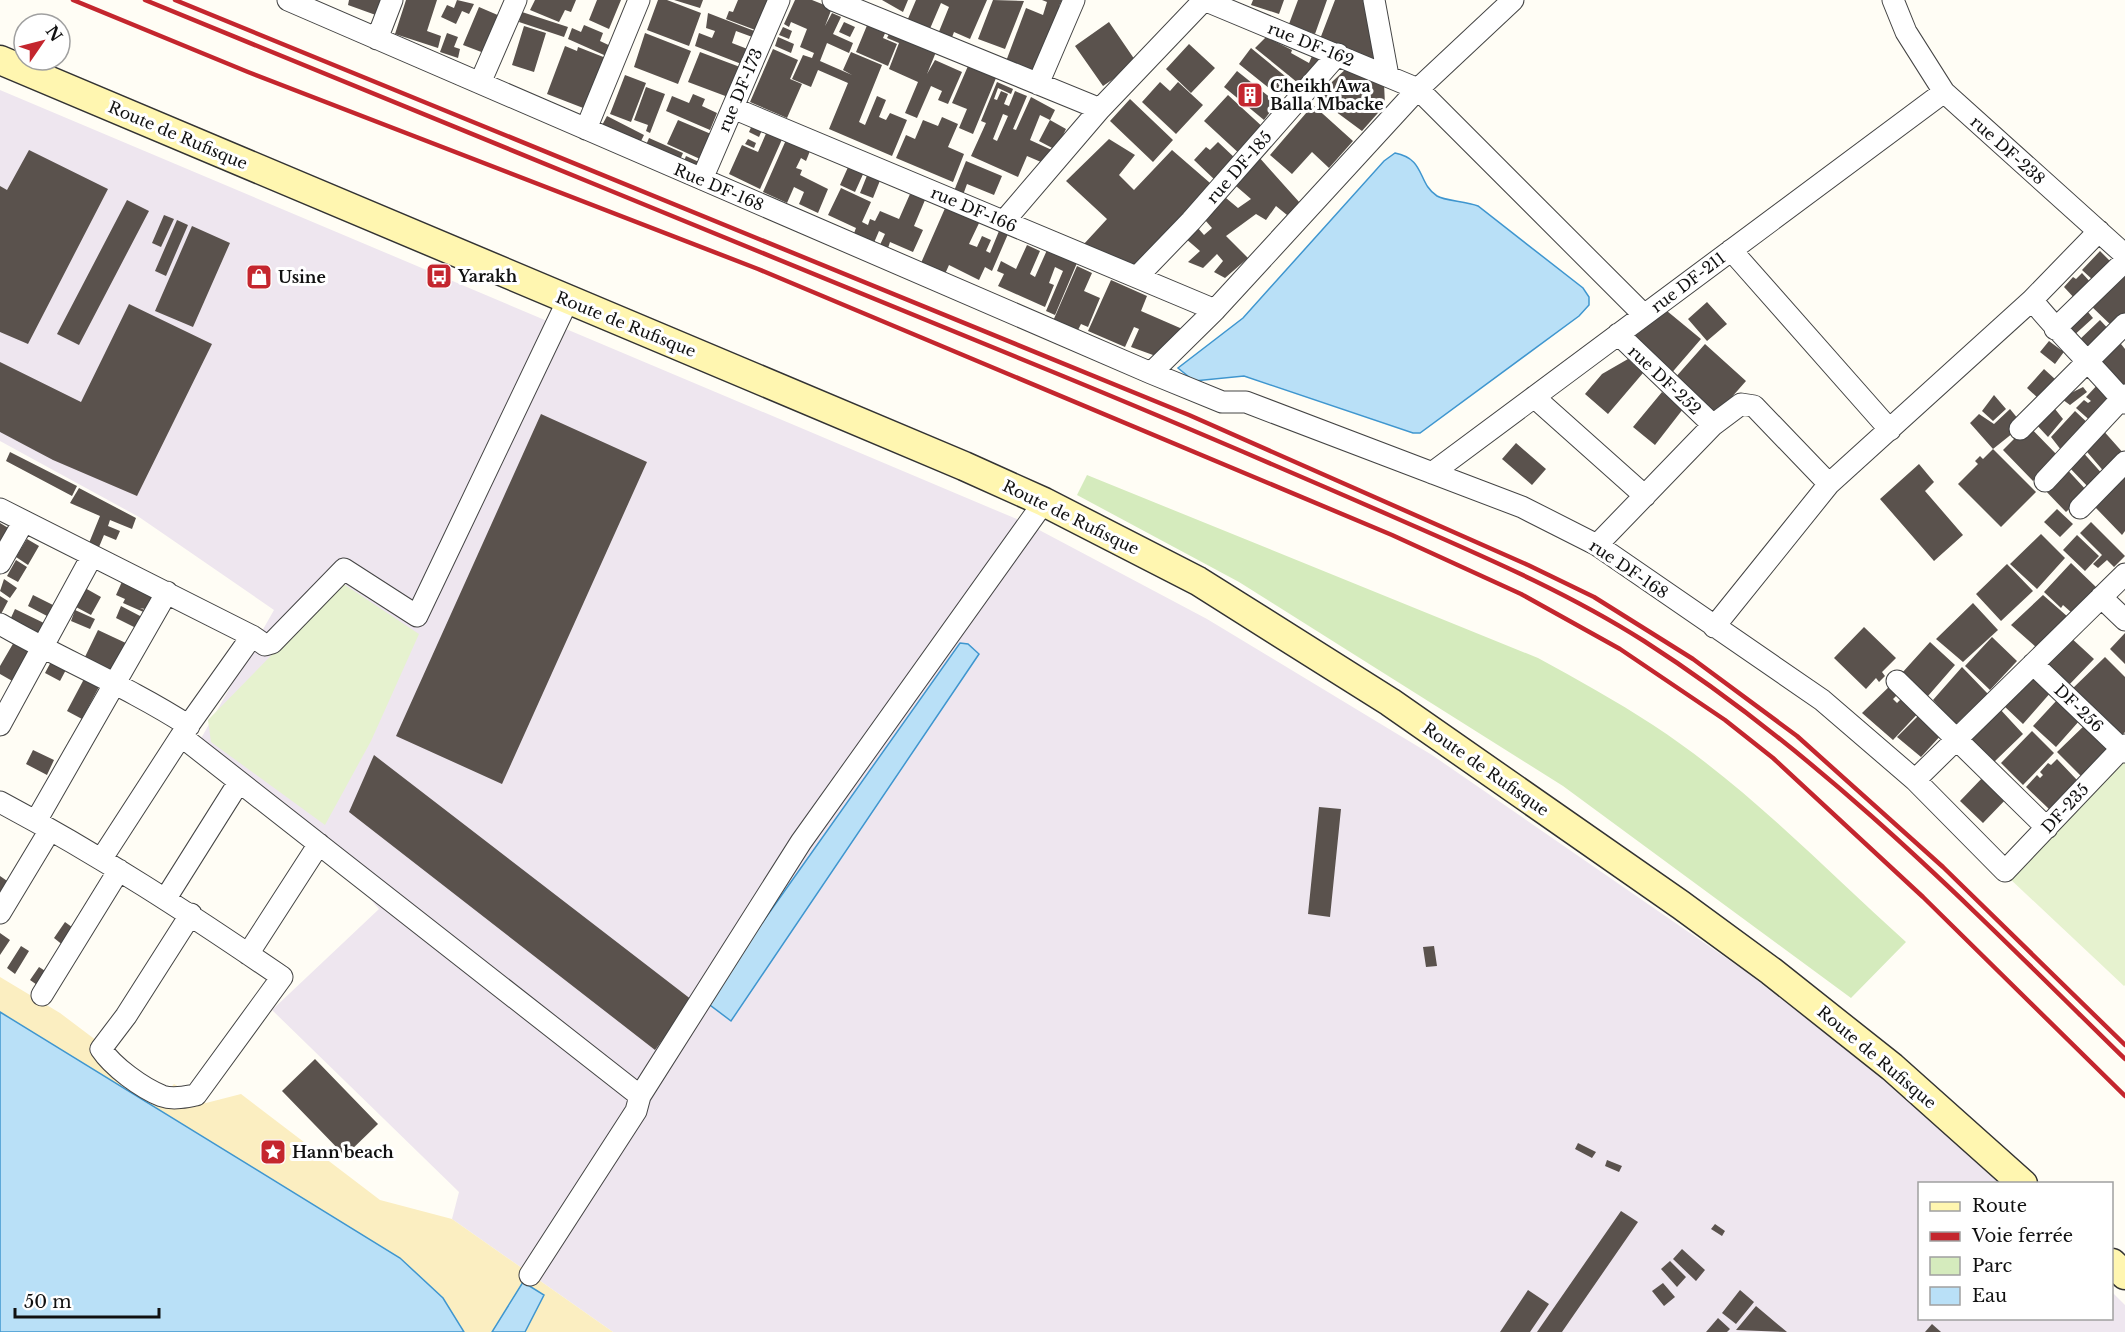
<svg xmlns="http://www.w3.org/2000/svg" width="2125" height="1332" viewBox="0 0 2125 1332" font-family="'Libre Baskerville',serif">
  <style>
    .industrial { fill: #eee6ef }
    .green { fill: #d5ebbd }
    .sand { fill: #fbeec1 }
    .pitch { fill: #e6f2cf }
    .water { fill: #b9e0f7; stroke: #3f96cf; stroke-width: 1.5 }
    .building { fill: #5a524d; fill-rule: evenodd }
    .lines { fill: none; stroke-linecap: round; stroke-linejoin: round }
    .minor-casing { stroke: #444; stroke-width: 23 }
    .secondary-casing { stroke: #333; stroke-width: 31 }
    .minor { stroke: #fff; stroke-width: 21 }
    .secondary { stroke: #fff6b0; stroke-width: 28 }
    .rail { stroke: #c4262e; stroke-width: 4.5 }
    .labels { text-anchor: middle; dominant-baseline: central; stroke-width: 6; stroke-linejoin: round; paint-order: stroke }
    .street-label { font-size: 16px; fill: #111; stroke: #fff }
    .poi-label { font-size: 16px; font-weight: bold; fill: #111; stroke: #fff; text-anchor: start }
  </style>
  <rect width="100%" height="100%" fill="#fffdf5"/>
  <path class="industrial" d="M0 90 1026 523 1207 619 1432 755 1745 971 1883 1078 1999 1183 1920 1184V1318H2112V1292L2125 1305V1332H613L452 1219 459 1192 272 1010 379 909 324 846 195 749 274 610 139 517 0 441Z"/>
  <path class="green" d="M1087 475 1538 658C1577 679 1616 701 1653 725 1745 785 1824 868 1906 942L1851 998 1563 786 1239 582 1077 495Z"/>
  <path class="sand" d="M0 977 60 1013 166 1093 174 1084 206 1103 241 1094 380 1200 452 1219 613 1332H464L443 1298 400 1258 0 1012Z"/>
  <path class="pitch" d="M342 583 419 634 371 741 325 825 211 742 208 720Z
    M2125 760V985L2124 986 2009 878Z"/>
  <path class="water" d="M1395 153C1426 159 1417 183 1437 196 1445 201 1466 201 1478 206L1583 288 1589 297V305L1579 316 1420 433H1413L1244 376 1194 381 1178 368 1243 318 1384 161Z
    M960 643 968 644 979 654 731 1021 706 1002Z
    M0 1012 400 1258 443 1298 464 1332H0Z
    M523 1282 544 1295 525 1332H492Z"/>
  <path class="building" d="M349 0H390L384 18 348 5Z
    M406 0H437L427 31 441 36 438 48 395 34Z
    M457 0 474 4 469 14 462 11 456 24 441 17 447 5 454 8Z
    M535 0H576L571 12 565 10 559 22 530 10Z
    M597 0H621L609 29 589 20Z
    M658 0H667L701 13 689 46 647 30Z
    M674 0H703L700 8Z
    M738 0H769L758 31 726 19 729 11 733 12Z
    M795 0H812L832 8 825 26 832 13 841 17 833 34 853 43 849 53 827 43 820 61 852 75 843 70 851 52 882 65 859 122 865 125 877 96 886 100 879 117 886 120 890 113 907 120 892 156 829 129 848 83 818 70 811 87 792 79 803 55 812 58 814 53 800 47 807 29 791 22 789 27 784 24Z
    M882 0H908L903 12Z
    M916 0H987L970 39 954 32 951 40 938 34 949 7 941 3 929 31 907 21Z
    M993 0 1024 1 1005 49 978 39Z
    M1042 0H1062L1059 6 1067 9 1037 77 1005 64 1026 8 1043 15 1047 2Z
    M1253 0H1284L1279 14 1251 5Z
    M1298 0H1327L1315 34 1289 24Z
    M1335 0H1369L1376 61 1320 39Z
    M479 7 500 16 484 53 463 45Z
    M522 12 568 27 564 37 519 22Z
    M708 13 757 32 755 38 736 31 732 43 750 50 744 65 695 46 699 33 712 38 715 31 706 28Z
    M844 22 855 27 850 37 839 32Z
    M1109 22 1137 63 1103 86 1075 46Z
    M868 23 886 31 883 38 897 44 888 66 856 52Z
    M584 25 603 33 600 41 617 49 613 59 568 39 572 28 581 32Z
    M524 26 546 33 534 72 512 65Z
    M783 27 792 31 789 39 779 35Z
    M890 32 936 52 927 74 935 60 962 72 948 104 938 100 942 91 931 86 917 118 905 113 918 82 889 69 899 43 887 38Z
    M447 33 458 37 454 47 460 49 458 58 440 52Z
    M645 33 691 51 678 84 634 67Z
    M778 37 794 44 791 53 775 46Z
    M1266 37 1292 50 1291 53 1309 63 1312 56 1319 60 1298 83 1255 48Z
    M1189 44 1215 68 1191 93 1166 69Z
    M565 46 577 51 578 47 611 60 591 111 547 94Z
    M1251 48 1291 81 1279 96 1239 64Z
    M773 49 798 60 790 79 802 84 787 118 750 102Z
    M700 52 740 67 728 97 688 82Z
    M1350 65 1384 83 1385 105 1362 131 1316 97Z
    M968 66 996 78 973 134 959 128 967 109 952 103Z
    M1237 71 1277 103 1264 120 1224 87Z
    M625 75 646 83 631 122 610 114Z
    M997 82 1013 89 1011 94 998 88 994 99 997 100 1001 91 1008 94 1004 104 1009 106 1015 91 1027 96 1013 129 1016 130 1031 97 1055 110 1050 120 1040 115 1030 140 1054 151 1048 165 1027 156 1018 177 971 156 986 123 981 121ZM1003 114 1008 116 997 141 993 139Z
    M1160 82 1170 91 1178 82 1203 105 1176 134 1142 102Z
    M646 87 665 94 650 133 646 131 648 125 634 120Z
    M693 94 705 99 702 106 717 113 710 130 666 111 672 96 689 103Z
    M1228 95 1266 130 1242 156 1204 121Z
    M1130 99 1173 140 1153 162 1110 121Z
    M1313 105 1353 141 1329 168 1312 152 1292 174 1270 155Z
    M607 116 644 135 638 147 600 129Z
    M942 117 958 124 948 147 964 154 953 182 896 158 906 135 915 139 923 120 938 126Z
    M678 120 711 134 700 159 667 144Z
    M1050 120 1066 129 1056 150 1039 141Z
    M753 123 763 128 759 137 749 132Z
    M768 129 784 135 760 189 729 174 742 145 758 152Z
    M649 138 683 153 677 167 643 152Z
    M748 139 756 143 754 148 745 144Z
    M1109 139 1135 155 1119 175 1134 190 1172 150 1217 189 1140 269 1083 245 1107 219 1066 181Z
    M786 140 810 151 806 161 801 158 796 168 802 170 800 175 828 189 818 213 799 204 804 192 794 187 787 203 763 192Z
    M1218 142 1236 159 1216 181 1194 160 1206 147 1210 150Z
    M29 150 108 189 28 344 0 332V186L7 190Z
    M686 156 699 162 696 168H681Z
    M1258 156 1300 203 1287 215 1276 206 1266 220 1256 214 1226 236 1248 258 1225 278 1214 272 1223 261 1217 254 1203 268 1188 262 1200 251 1185 238 1197 227 1204 235 1212 228 1205 220 1226 198 1238 208 1251 199 1236 186Z
    M966 161 1002 176 994 195 967 184 963 195 954 191Z
    M849 165 864 172 855 192 840 185Z
    M868 173 881 178 873 198 860 193Z
    M841 188 871 202 862 222 868 225 870 219 875 221 880 211 899 219 910 194 925 200 914 226 923 230 913 252 890 242 887 251 879 247 885 234 879 231 873 245 853 236 856 228 828 215Z
    M127 200 149 211 79 345 57 334Z
    M946 206 980 221 969 244 977 247 982 236 991 240 986 251 990 253 999 231 1008 234 992 271 985 267 979 280 949 265 945 274 921 263Z
    M164 215 174 219 161 247 152 243Z
    M177 220 188 225 166 276 155 271Z
    M192 226 230 243 193 327 155 311Z
    M1027 245 1040 251 1030 274 1035 277 1047 250 1077 263 1055 315 1046 311 1063 271 1055 267 1049 283 1054 285 1045 307 998 286 1004 274 997 271 1001 261 1016 269Z
    M2100 251 2112 263 2094 281 2082 270Z
    M1077 266 1092 273 1084 291 1100 298 1088 327 1081 324 1077 332 1053 321Z
    M2120 272 2125 276V316L2114 328 2089 304Z
    M2082 273 2093 285 2077 301 2064 287 2073 277 2076 279Z
    M1111 280 1147 296 1141 311 1187 331 1164 359 1131 347 1139 329 1134 327 1125 347 1088 331Z
    M1707 302 1727 324 1707 341 1688 319Z
    M129 304 212 344 137 496 53 460 0 432V362L81 402Z
    M2083 306 2093 318 2071 338 2061 326Z
    M1667 311 1701 339 1669 376 1632 338Z
    M2100 320 2113 334 2090 355 2077 342Z
    M2117 339 2125 349V386L2121 390 2096 359Z
    M2049 341 2061 350 2066 343 2069 345 2055 364 2040 352Z
    M1705 344 1746 381 1715 416 1674 379Z
    M1628 359 1643 373 1608 414 1585 394 1602 374Z
    M2044 369 2056 380 2039 399 2027 388Z
    M2101 381 2111 393 2094 424 2076 408 2084 400 2088 403 2091 401 2086 397Z
    M2065 386 2071 393 2083 387 2087 392 2070 405 2055 394Z
    M1662 392 1683 409 1655 445 1633 427Z
    M1994 395 2006 409 1993 421 1982 411Z
    M2051 404 2063 419 2048 437 2033 421Z
    M2010 409 2023 425 1993 449 1970 423 1979 414 1994 424Z
    M2075 411 2091 426 2065 455 2051 437Z
    M541 414 647 462 502 784 396 736Z
    M2028 425 2058 456 2033 481 2003 450Z
    M2101 428 2125 455 2106 474 2082 446Z
    M1516 443 1546 469 1532 485 1502 459Z
    M1993 449 2036 492 2001 527 1958 484 1978 464 1975 461 1980 456 1983 459Z
    M2080 449 2105 477 2091 490 2066 464Z
    M10 452 77 486 72 496 6 461Z
    M1919 464 1934 482 1925 491 1963 535 1934 561 1880 499Z
    M2063 465 2088 492 2066 512 2041 486Z
    M2121 473 2125 477V531L2122 535 2095 507Z
    M79 488 136 518 132 529 110 520 108 526 120 531 116 540 104 535 99 547 89 543 100 516 70 503Z
    M2057 509 2073 524 2060 537 2044 522Z
    M2091 522 2125 556 2114 567 2107 560 2098 568 2093 564 2102 555 2080 533Z
    M0 523 10 529 0 547Z
    M2041 534 2065 558 2037 589 2010 564Z
    M2077 535 2099 556 2085 571 2063 550Z
    M27 539 39 546 28 565 16 557Z
    M16 560 27 567 18 582 7 576Z
    M2071 563 2096 587 2072 613 2063 605 2061 608 2044 592Z
    M2007 564 2033 591 2001 621 1976 594Z
    M125 575 159 589 150 610 140 608 149 612 148 614 123 603 125 599 116 595Z
    M4 579 17 588 10 598 0 591Z
    M85 588 101 597 91 615 76 607Z
    M33 595 53 605 47 616 28 606Z
    M2043 595 2068 617 2037 648 2011 625Z
    M0 596 8 601 0 616Z
    M1973 603 1998 630 1963 662 1936 639Z
    M121 606 142 617 136 628 116 618Z
    M15 609 46 624 40 637 9 622Z
    M75 610 95 619 90 629 71 621Z
    M1864 627 1896 658 1882 672 1885 676 1879 682 1876 678 1866 689 1834 658Z
    M98 630 128 644 113 676 83 661Z
    M2125 633V664L2110 649Z
    M2069 636 2094 659 2066 688 2042 666Z
    M1992 637 2017 661 1990 690 1965 666Z
    M14 642 32 652 14 682 0 674V666Z
    M1930 642 1955 665 1928 696 1902 673Z
    M2105 657 2125 677V732L2121 737 2070 691Z
    M53 658 68 666 60 681 45 673Z
    M1962 667 1988 694 1955 725 1933 700Z
    M2033 672 2052 691 2023 724 2003 705Z
    M84 679 99 687 82 719 67 711Z
    M1895 681 1903 689 1893 699 1897 703 1907 693 1922 709 1893 740 1862 713Z
    M2057 700 2080 720 2056 747 2033 726Z
    M1999 708 2023 734 1994 762 1968 740Z
    M1921 713 1943 733 1921 757 1897 737Z
    M2087 723 2110 746 2081 776 2057 752Z
    M2032 731 2054 753 2023 785 2001 763Z
    M33 750 54 760 47 775 26 764Z
    M374 755 692 1000 655 1050 349 812Z
    M2057 759 2077 780 2049 809 2026 787 2037 775 2040 778 2043 775 2040 772 2048 763 2051 765Z
    M1986 774 2009 796 1983 823 1960 801Z
    M1319 807 1341 809 1330 917 1308 914Z
    M0 876 13 885 0 902Z
    M65 922 76 930 64 946 54 938Z
    M0 933 10 940 0 955Z
    M21 946 29 951 15 974 7 968Z
    M1434 946 1437 966 1426 967 1423 947Z
    M39 967 50 974 40 987 30 980Z
    M315 1059 378 1124 345 1156 282 1091Z
    M1578 1143 1596 1152 1592 1158 1575 1149Z
    M1607 1160 1622 1166 1619 1172 1605 1166Z
    M1621 1211 1638 1222 1562 1332H1537Z
    M1715 1224 1725 1231 1722 1236 1711 1229Z
    M1682 1249 1705 1270 1696 1281 1673 1259Z
    M1670 1261 1686 1277 1677 1287 1661 1269Z
    M1663 1283 1675 1297 1664 1306 1652 1291Z
    M1528 1290 1549 1304 1530 1332H1500Z
    M1740 1290 1754 1302 1736 1324 1722 1313Z
    M1756 1306 1787 1332 1736 1330Z
    M1718 1318 1730 1329 1727 1332H1706Z
    M1932 1324 1941 1332H1925Z"/>
  <g class="lines">
    <g class="minor-casing">
      <path id="minor" d="M288 0 1151 373 1222 402H1246L1522 507 1597 545 1822 700 1915 780 2005 871 2125 745
        M833 0 1100 109
        M1374 0 1388 76
        M1893 0 1906 32 1944 92 2125 255
        M377 39 392 0
        M480 83 516 0
        M1038 84 1074 0
        M733 108 1215 310
        M586 129 639 0
        M702 179 779 0
        M1004 221 1100 109 1204 0 1418 89 1644 315
        M1731 250 1890 430
        M1137 277 1191 221 1338 54
        M2032 300C2061 336 2095 367 2125 403
        M2055 329 2125 261
        M1618 334 1713 425
        M1151 373 1215 310 1418 89 1513 0
        M1534 397 1645 496
        M2020 429 2125 324
        M1432 473 1944 92
        M2045 481 2125 395
        M2080 508 2125 462
        M0 509 252 636 265 645 272 643 344 569 417 616 568 300
        M1597 545 1713 425 1741 404 1754 406 1829 484
        M0 563 24 521
        M2101 597 2125 620
        M0 624C62 660 129 687 189 726
        M1714 627 1829 484 2032 300 2099 231
        M2033 664 2125 752
        M1897 681 2047 828
        M0 725 92 556
        M181 736 640 1096
        M1915 780 2125 574
        M0 802C98 854 190 914 282 977L196 1095C185 1097 173 1100 162 1096 142 1088 113 1067 101 1049L126 1016 191 914
        M36 821 167 592
        M102 858 181 736 252 636
        M166 898 239 782
        M0 913 50 830
        M248 954 319 844
        M42 995 119 870
        M530 1275 636 1111 640 1096 801 842 1044 502"/>
    </g>
    <g class="secondary-casing">
      <path id="secondary" d="M0 60 964 466 1044 502 1198 581 1390 702 1681 905 1771 971 1892 1067 2023 1184
        M2112 1263 2125 1275"/>
    </g>
    <use href="#minor" class="minor"/>
    <use href="#secondary" class="secondary"/>
    <path class="rail" d="M73 0 248 72 758 269 1392 535 1521 594 1620 649 1725 720 1773 758 1923 897 2125 1096
      M145 0C448 124 750 248 1053 372 1165 418 1277 466 1389 515 1475 553 1564 590 1644 641 1825 757 1973 910 2125 1059
      M175 0 1189 415 1528 565 1594 597 1693 659 1797 736 1943 867 2125 1045"/>
  </g>
  <defs>
    <g id="building-square" transform="scale(1.35)"><rect x="-9" y="-9" width="18" height="18" rx="4" fill="#c4262e" stroke="#fff"/><path d="M-4-6H4V6H1V3H-1V6H-4ZM-2.5-4.3h1.7v1.8h-1.7ZM.8-4.3h1.7v1.8H.8ZM-2.5-1h1.7V.8h-1.7ZM.8-1h1.7V.8H.8Z" fill="#fff"/></g>
    <g id="bus-square" transform="scale(1.35)"><rect x="-9" y="-9" width="18" height="18" rx="4" fill="#c4262e" stroke="#fff"/><path d="M-5-6H5V4H4V6H2V4H-2V6H-4V4H-5ZM-3.5-4V0h7V-4ZM-3.5 1.2v1.5H-2V1.2ZM2 1.2v1.5H3.5V1.2Z" fill="#fff"/></g>
    <g id="shop-square" transform="scale(1.35)"><rect x="-9" y="-9" width="18" height="18" rx="4" fill="#c4262e" stroke="#fff"/><path d="M-5-2.5h2.3a2.7 3.5 0 0 1 5.4 0H5L5.5 6h-11ZM-1.5-2.5h3a1.5 2.3 0 0 0-3 0Z" fill="#fff"/></g>
    <g id="sight-square" transform="scale(1.35)"><rect x="-9" y="-9" width="18" height="18" rx="4" fill="#c4262e" stroke="#fff"/><path d="M0-6L1.8-2.2L6-1.7L2.9 1.2L3.7 5.4L0 3.3L-3.7 5.4L-2.9 1.2L-6-1.7L-1.8-2.2Z" fill="#fff"/></g>
  </defs>
  <g fill-rule="evenodd">
    <use href="#building-square" x="1250" y="95"/>
    <use href="#bus-square" x="439" y="276"/>
    <use href="#shop-square" x="259" y="277"/>
    <use href="#sight-square" x="273" y="1152"/>
  </g>
  <g class="labels">
    <g class="street-label">
      <text transform="translate(1311 44) rotate(22)">rue DF-162</text>
      <text transform="translate(740 90) rotate(-67)">rue DF-173</text>
      <text transform="translate(178 135) rotate(23)">Route de Rufisque</text>
      <text transform="translate(2008 150) rotate(42)">rue DF-238</text>
      <text transform="translate(1239 167) rotate(-49)">rue DF-185</text>
      <text transform="translate(719 187) rotate(23)">Rue DF-168</text>
      <text transform="translate(974 209) rotate(23)">rue DF-166</text>
      <text transform="translate(1688 282) rotate(-37)">rue DF-211</text>
      <text transform="translate(626 324) rotate(22)">Route de Rufisque</text>
      <text transform="translate(1665 380) rotate(43)">rue DF-252</text>
      <text transform="translate(1071 517) rotate(26)">Route de Rufisque</text>
      <text transform="translate(1629 569) rotate(34)">rue DF-168</text>
      <text transform="translate(2079 708) rotate(44)">DF-256</text>
      <text transform="translate(1486 769) rotate(35)">Route de Rufisque</text>
      <text transform="translate(2065 808) rotate(-47)">DF-235</text>
      <text transform="translate(1877 1057) rotate(40)">Route de Rufisque</text>
    </g>
    <g class="poi-label">
      <text x="1270" y="86">Cheikh Awa<tspan x="1270" dy="18">Balla Mbacke</tspan></text>
      <text x="458" y="276">Yarakh</text>
      <text x="278" y="277">Usine</text>
      <text x="292" y="1152">Hann beach</text>
    </g>
  </g>
  <rect x="1918" y="1182" width="195" height="138" fill="#ffffff" stroke="#a0a0a0" stroke-width="1.5"/>
  <rect x="1930" y="1202" width="30" height="9" fill="#fff6b0" stroke="#a0a0a0" stroke-width="1.5"/>
  <text x="1972" y="1212" font-size="18" fill="#111111">Route</text>
  <rect x="1930" y="1232" width="30" height="9" fill="#c4262e" stroke="#a0a0a0" stroke-width="1.5"/>
  <text x="1972" y="1242" font-size="18" fill="#111111">Voie ferrée</text>
  <rect x="1930" y="1257" width="30" height="18" fill="#d5ebbd" stroke="#a0a0a0" stroke-width="1.5"/>
  <text x="1972" y="1272" font-size="18" fill="#111111">Parc</text>
  <rect x="1930" y="1287" width="30" height="18" fill="#b9e0f7" stroke="#a0a0a0" stroke-width="1.5"/>
  <text x="1972" y="1302" font-size="18" fill="#111111">Eau</text>
  <g transform="translate(42 42) rotate(55)"><circle r="28" fill="#ffffff" stroke="#a0a0a0" stroke-width="1.5"/>
  <path d="M0-4.5L10 22L0 15L-10 22Z" fill="#c4262e"/>
  <text y="-9" font-size="16" font-weight="bold" text-anchor="middle" fill="#111111">N</text>
  </g>
  <path d="M15 1308v9h144v-9" fill="none" stroke="#111111" stroke-width="3"/>
  <text x="24" y="1308" font-size="18" fill="#111111" stroke="#ffffff" stroke-width="4.5" paint-order="stroke">50 m</text>
</svg>
